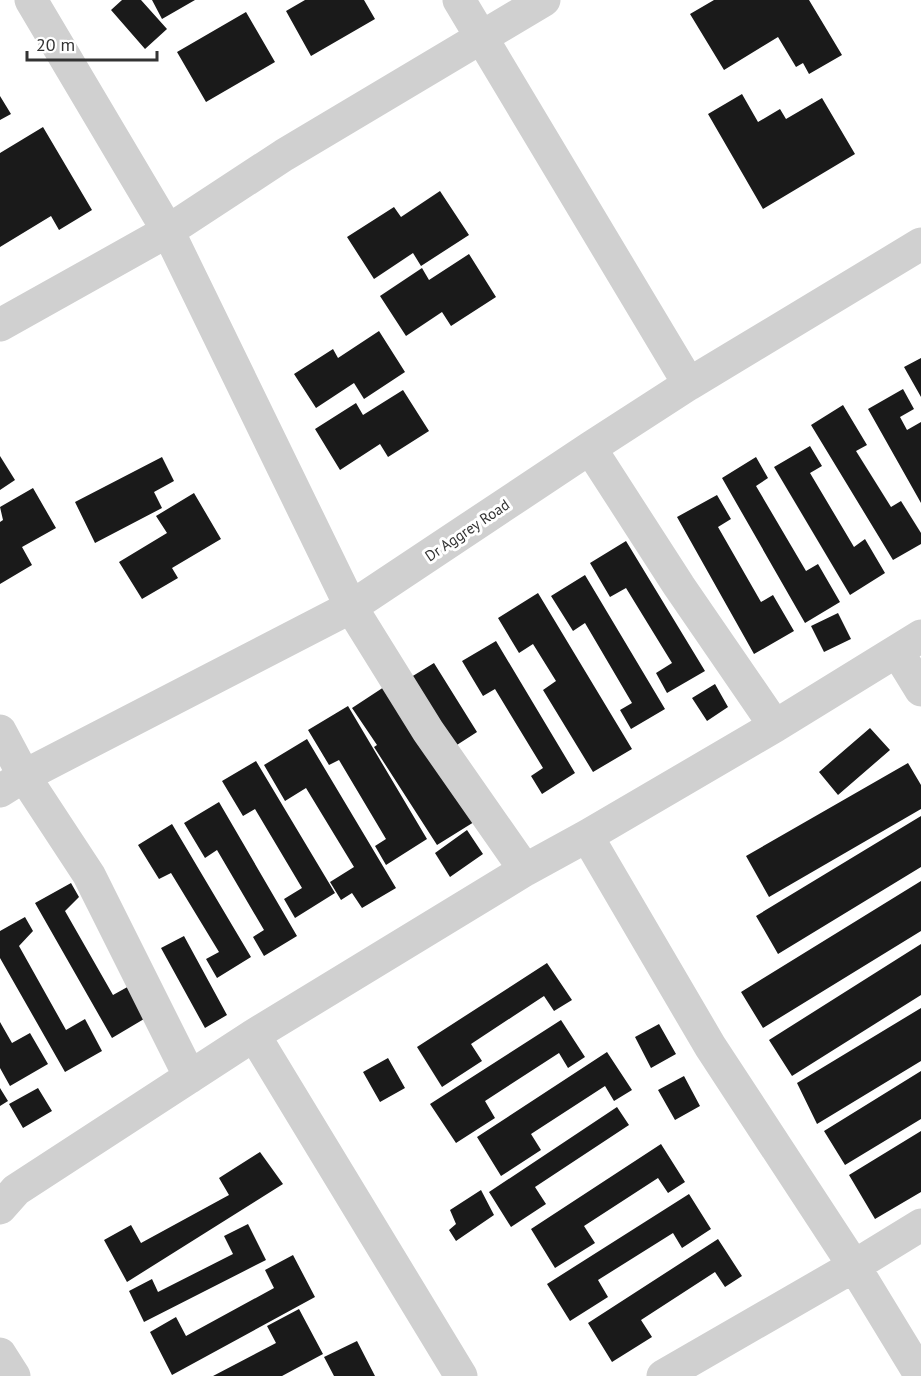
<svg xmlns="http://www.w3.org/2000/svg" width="921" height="1376" viewBox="0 0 921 1376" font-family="'PT Sans',sans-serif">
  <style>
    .building { fill: #1a1a1a }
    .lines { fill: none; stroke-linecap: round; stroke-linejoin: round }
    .minor { stroke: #d0d0d0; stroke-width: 33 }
    .labels { text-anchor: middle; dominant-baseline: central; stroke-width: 6; stroke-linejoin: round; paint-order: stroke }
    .street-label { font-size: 15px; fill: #333; stroke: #fff }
  </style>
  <rect width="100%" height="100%" fill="#fff"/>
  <path class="building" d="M122 0H141L167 29 145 49 111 10Z
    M152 0H195L162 19Z
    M305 0H364L375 19 311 56 286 11Z
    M714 0H809L842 55 809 74 803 63 796 67 778 37 724 70 690 14Z
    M246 12 275 62 206 102 177 52Z
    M742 94 758 122 780 109 786 119 822 98 855 154 763 209 708 114Z
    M0 96 11 114 0 120Z
    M43 127 92 210 59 230 51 216 0 247V153Z
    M440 191 469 235 421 266 413 253 374 279 347 237 394 207 401 217Z
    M469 254 496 297 451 326 442 312 406 336 380 296 422 268 429 280Z
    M379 331 405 372 364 399 354 383 316 408 294 374 333 349 338 358Z
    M921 358V397L904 367Z
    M903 389 914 409 900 417 907 430 921 422V503L868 409Z
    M403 390 429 431 388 457 380 444 340 470 315 429 356 403 363 415Z
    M843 405 867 445 856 451 891 507 901 501 921 533V544L893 560 811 425Z
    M810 446 822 466 810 473 854 547 865 539 885 573 850 595 774 467Z
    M0 456 15 480 0 490Z
    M162 457 174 481 154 492 162 508 95 543 75 502Z
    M756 457 768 478 756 486 806 571 818 564 840 602 805 623 722 478Z
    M33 488 56 528 22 547 32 565 0 584V522L3 520 0 507Z
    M194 493 221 539 172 568 178 578 142 599 119 562 167 533 156 516Z
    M717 495 731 519 718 527 761 602 773 595 794 631 754 654 677 517Z
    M626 541 705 671 667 693 656 673 672 663 626 588 610 597 590 563Z
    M585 575 665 709 631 729 620 710 632 703 585 623 573 631 551 596Z
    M538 593 632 749 593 772 543 690 556 681 533 644 519 653 498 618Z
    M838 613 851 639 824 652 811 626Z
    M496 641 575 773 542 794 531 776 543 768 495 689 483 696 462 661Z
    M434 663 477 732 446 752 403 682Z
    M715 684 728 707 707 721 692 698Z
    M384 687 474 822 437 845 374 747 377 745 352 708Z
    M348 706 427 839 386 865 375 846 386 839 339 760 329 765 308 730Z
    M870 728 890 750 838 795 819 772Z
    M307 739 396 888 362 908 352 893 341 900 330 882 354 867 306 788 285 801 264 765Z
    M256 761 335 893 295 918 284 899 302 888 255 809 243 816 222 781Z
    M908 763 921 785V809L769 897 746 856Z
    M219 802 297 936 264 956 253 937 264 930 217 850 205 858 184 823Z
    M921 816V867L778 954 756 916Z
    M172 824 251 957 217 978 206 959 219 952 171 873 159 879 138 845Z
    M467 830 483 854 450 877 435 853Z
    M921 881V931L763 1028 741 992Z
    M71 883 79 897 65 911 113 995 131 985 149 1016 112 1038 35 903Z
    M25 917 33 931 19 946 66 1030 85 1019 102 1051 65 1072 0 958V931Z
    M184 936 227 1015 205 1028 161 948Z
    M921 944V995L792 1076 769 1040Z
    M547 963 572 1000 554 1011 544 996 471 1044 482 1061 442 1087 417 1047Z
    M921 1008V1061L817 1124 797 1083Z
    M561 1020 585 1057 568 1068 559 1053 485 1101 495 1118 456 1143 430 1104Z
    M0 1022 12 1043 30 1033 48 1064 10 1086 0 1068Z
    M659 1024 676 1054 651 1068 635 1037Z
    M607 1052 632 1090 614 1101 605 1086 531 1134 541 1150 501 1176 477 1137Z
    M388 1058 405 1088 380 1102 363 1072Z
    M921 1071V1119L845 1165 824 1131Z
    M684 1076 700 1106 675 1120 658 1090Z
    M0 1088 8 1101 0 1106Z
    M38 1088 52 1111 23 1128 9 1104Z
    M617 1107 629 1125 535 1187 546 1204 511 1227 489 1192Z
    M921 1131V1192L875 1219 849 1175Z
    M661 1144 685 1182 668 1193 658 1178 584 1226 595 1243 555 1268 531 1229Z
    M260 1152 283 1184 127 1282 104 1240 131 1225 141 1243 229 1195 219 1178Z
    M481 1190 494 1215 456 1241 449 1230 456 1224 450 1210Z
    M689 1194 711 1229 682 1248 673 1233 598 1280 608 1297 570 1321 547 1284Z
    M248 1224 266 1260 144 1322 129 1291 152 1279 158 1292 233 1254 224 1236Z
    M718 1239 742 1276 725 1287 715 1272 641 1320 652 1337 612 1362 588 1323Z
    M293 1255 315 1297 172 1375 150 1332 176 1317 186 1336 274 1288 265 1270Z
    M299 1309 323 1354 282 1376H213L276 1343 267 1326Z
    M357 1341 375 1376H334L324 1357Z"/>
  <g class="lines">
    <path class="minor" d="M31 0 168 231 351 607 428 731 525 870
      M459 0 689 384
      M0 325 168 231 284 155 544 0
      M590 448 679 586 775 726
      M897 651 921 690
      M0 731 24 776 89 875 190 1077
      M0 791 24 776 351 607 590 448 689 384 921 244
      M587 836 710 1046 854 1266 921 1376
      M254 1035 461 1376
      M0 1208 16 1190 254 1035 525 870 587 836 775 726 921 636
      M0 1354 14 1376
      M663 1376 854 1266 921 1225"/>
  </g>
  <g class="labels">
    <g class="street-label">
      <text transform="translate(467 530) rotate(-34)">Dr Aggrey Road</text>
    </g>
  </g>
  <path d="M27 51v9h130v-9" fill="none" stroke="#333333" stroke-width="3"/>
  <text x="36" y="51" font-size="18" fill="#333333" stroke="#ffffff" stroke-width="4.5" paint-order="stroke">20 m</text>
</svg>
